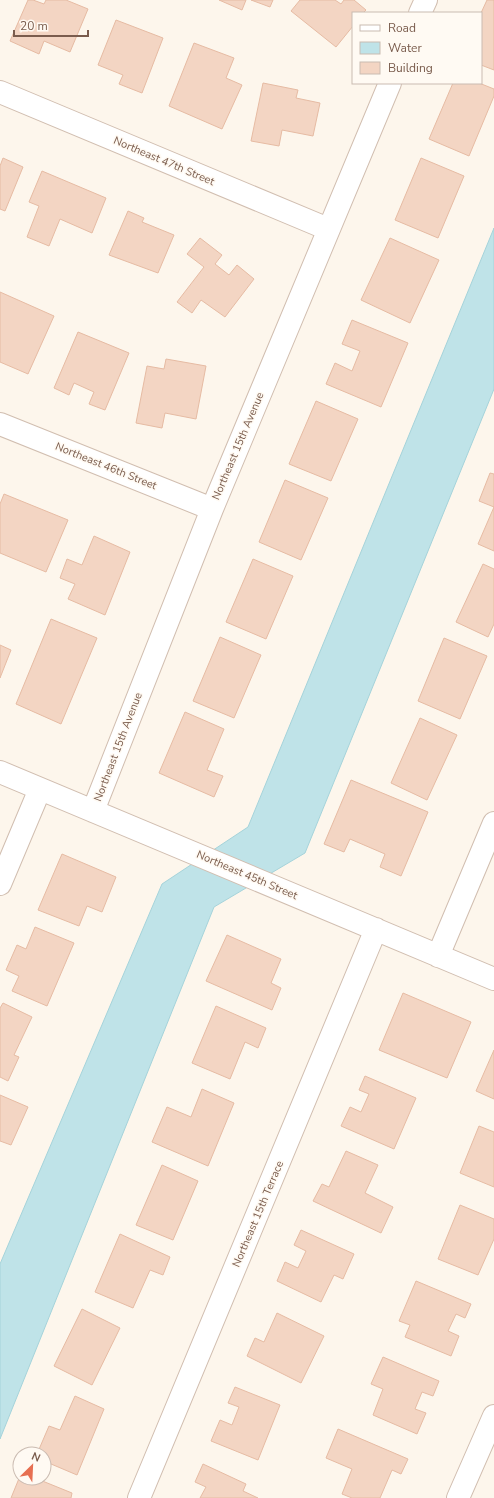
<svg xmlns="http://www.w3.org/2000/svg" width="494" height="1498" viewBox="0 0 494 1498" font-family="'Nunito Sans',sans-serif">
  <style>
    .water { fill: #bfe3e8; stroke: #a5d3da }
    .building { fill: #f3d5c3; stroke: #e6bba3 }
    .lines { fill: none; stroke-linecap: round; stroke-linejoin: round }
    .minor-casing { stroke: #d1beb0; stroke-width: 24 }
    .minor { stroke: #fff; stroke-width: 22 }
    .labels { text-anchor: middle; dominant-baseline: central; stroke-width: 3; stroke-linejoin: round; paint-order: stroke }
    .street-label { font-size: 11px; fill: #7a5c4d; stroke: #fffaf3 }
  </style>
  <rect width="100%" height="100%" fill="#fdf6ec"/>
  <path class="water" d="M494 228V389L305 853 214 907 0 1439V1264L162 884 248 827Z"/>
  <path class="building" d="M28 0H33L44 4 46 0H66L88 9 70 52 44 41 39 54 10 41Z
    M219 0H246L242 10Z
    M251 0H273L270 7Z
    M300 0H335L341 4 344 0H354L366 10 363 13H353V26L336 47 291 11Z
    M487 0H494V70L481 65V13Z
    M116 20 163 38 142 93 119 84 123 75 98 65Z
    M194 43 234 58 226 78 242 85 222 129 169 106Z
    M263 83 298 90 296 98 320 103 313 136 282 130 279 146 251 141Z
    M453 83H479L494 89V96L469 156 429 139Z
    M3 158 23 167 5 211 0 209V166Z
    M421 158 464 176 438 238 395 220Z
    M42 171 106 198 92 233 60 219 49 246 27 237 39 206 29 202Z
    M128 211 144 218 142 222 174 235 158 273 109 255Z
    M200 238 222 255 215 264 229 275 237 265 254 279 225 317 201 300 192 313 177 302 204 267 187 254Z
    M390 238 439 260 410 323 361 300Z
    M0 292 54 316 28 374 0 362Z
    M352 320 408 343 381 407 326 384 335 363 352 371 360 351 342 344Z
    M78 332 129 353 105 410 89 404 94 392 74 383 69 395 54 388Z
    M166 359 206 366 196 419 165 413 162 428 136 423 147 366 164 369Z
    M316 401 358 419 331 481 289 464Z
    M490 473 494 474V551L478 544 494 507 479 501Z
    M285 480 328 498 301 560 259 542Z
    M4 494 68 520 46 572 0 553V504Z
    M94 536 130 552 105 615 68 599 75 584 60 578 67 559 82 565Z
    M253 559 293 576 266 639 226 622Z
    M483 564 494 569V624L488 637 456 622Z
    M51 619 97 638 61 724 16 704Z
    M220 637 261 655 234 718 193 701Z
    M444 638 487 656 460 719 418 701Z
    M0 645 11 650 0 678Z
    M185 712 224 729 207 770 223 776 214 797 159 773Z
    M420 718 457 735 427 800 391 783Z
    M351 780 428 812 401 876 380 867 385 854 350 839 344 852 324 844Z
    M62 854 116 877 102 912 87 906 79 926 38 910Z
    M35 927 74 943 47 1006 12 991 19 976 6 970 17 945 26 949Z
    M227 935 281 959 271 983 281 988 272 1010 206 981Z
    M403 993 471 1022 447 1078 379 1050Z
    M3 1003 32 1017 14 1055 19 1057 8 1081 0 1077V1008Z
    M216 1006 266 1028 258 1048 245 1042 230 1079 192 1063Z
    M494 1050V1099L476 1091Z
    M365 1076 416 1098 394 1149 341 1126 350 1107 361 1112 369 1094 359 1090Z
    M202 1089 234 1103 208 1166 152 1142 167 1107 191 1117Z
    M0 1095 28 1107 11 1145 0 1141Z
    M479 1126 494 1132V1187L460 1173Z
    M346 1151 378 1165 365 1193 393 1207 381 1233 313 1201 322 1184 329 1187Z
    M162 1165 198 1181 173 1240 136 1225Z
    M460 1205 494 1219V1239L478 1275 438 1259Z
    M301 1230 354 1254 343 1279 334 1275 321 1302 277 1281 285 1262 298 1268 306 1251 294 1245Z
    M120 1234 170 1257 163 1275 150 1270 133 1308 95 1292Z
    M416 1281 471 1304 465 1318 456 1314 448 1331 459 1336 451 1356 405 1337 410 1325 399 1321Z
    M82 1309 120 1328 92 1385 54 1366Z
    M277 1313 324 1336 301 1383 247 1356 255 1338 264 1342Z
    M383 1357 439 1381 433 1396 422 1392 415 1409 426 1413 417 1434 373 1415 383 1389 371 1384Z
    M235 1387 280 1405 258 1460 211 1441 220 1420 232 1425 239 1407 228 1403Z
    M75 1396 104 1409 77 1475 44 1461V1454H37L49 1426 60 1430Z
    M338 1429 408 1459 401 1474 392 1470 380 1498H352L342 1494 352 1469 326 1458Z
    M203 1464 246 1484 243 1491 258 1498H200L206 1487 195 1482Z
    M20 1476V1478H35L72 1493 71 1498H11Z"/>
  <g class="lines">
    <g class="minor-casing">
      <path id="minor" d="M420 13 426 0
        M0 92 328 229
        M0 424 212 509
        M0 772 494 979
        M93 811 212 509 390 83
        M0 884 40 789
        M438 956 494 823
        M139 1498 376 929
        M458 1498 494 1416"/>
    </g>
    <use href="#minor" class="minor"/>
  </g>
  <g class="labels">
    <g class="street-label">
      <text transform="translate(164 161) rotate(23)">Northeast 47th Street</text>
      <text transform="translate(238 446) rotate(-67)">Northeast 15th Avenue</text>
      <text transform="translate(106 466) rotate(22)">Northeast 46th Street</text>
      <text transform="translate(118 747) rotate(-69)">Northeast 15th Avenue</text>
      <text transform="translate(247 875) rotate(23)">Northeast 45th Street</text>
      <text transform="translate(258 1214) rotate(-67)">Northeast 15th Terrace</text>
    </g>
  </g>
  <rect x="352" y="12" width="130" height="72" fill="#fffaf3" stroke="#cabbb1"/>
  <rect x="360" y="25" width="20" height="6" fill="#ffffff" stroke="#cabbb1"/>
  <text x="388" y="32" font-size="12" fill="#7a5c4d">Road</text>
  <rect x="360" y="42" width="20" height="12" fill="#bfe3e8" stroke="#cabbb1"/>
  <text x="388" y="52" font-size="12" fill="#7a5c4d">Water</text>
  <rect x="360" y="62" width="20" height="12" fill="#f3d5c3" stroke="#cabbb1"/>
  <text x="388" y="72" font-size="12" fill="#7a5c4d">Building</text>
  <g transform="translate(32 1466) rotate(24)"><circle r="19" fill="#fffaf3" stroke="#cabbb1"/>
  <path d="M0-3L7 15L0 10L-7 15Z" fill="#e76f51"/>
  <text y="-6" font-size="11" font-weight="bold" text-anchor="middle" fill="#7a5c4d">N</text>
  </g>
  <path d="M14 30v6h74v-6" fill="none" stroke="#7a5c4d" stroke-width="2"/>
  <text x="20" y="30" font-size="12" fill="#7a5c4d" stroke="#fffaf3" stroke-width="3" paint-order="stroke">20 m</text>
</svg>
